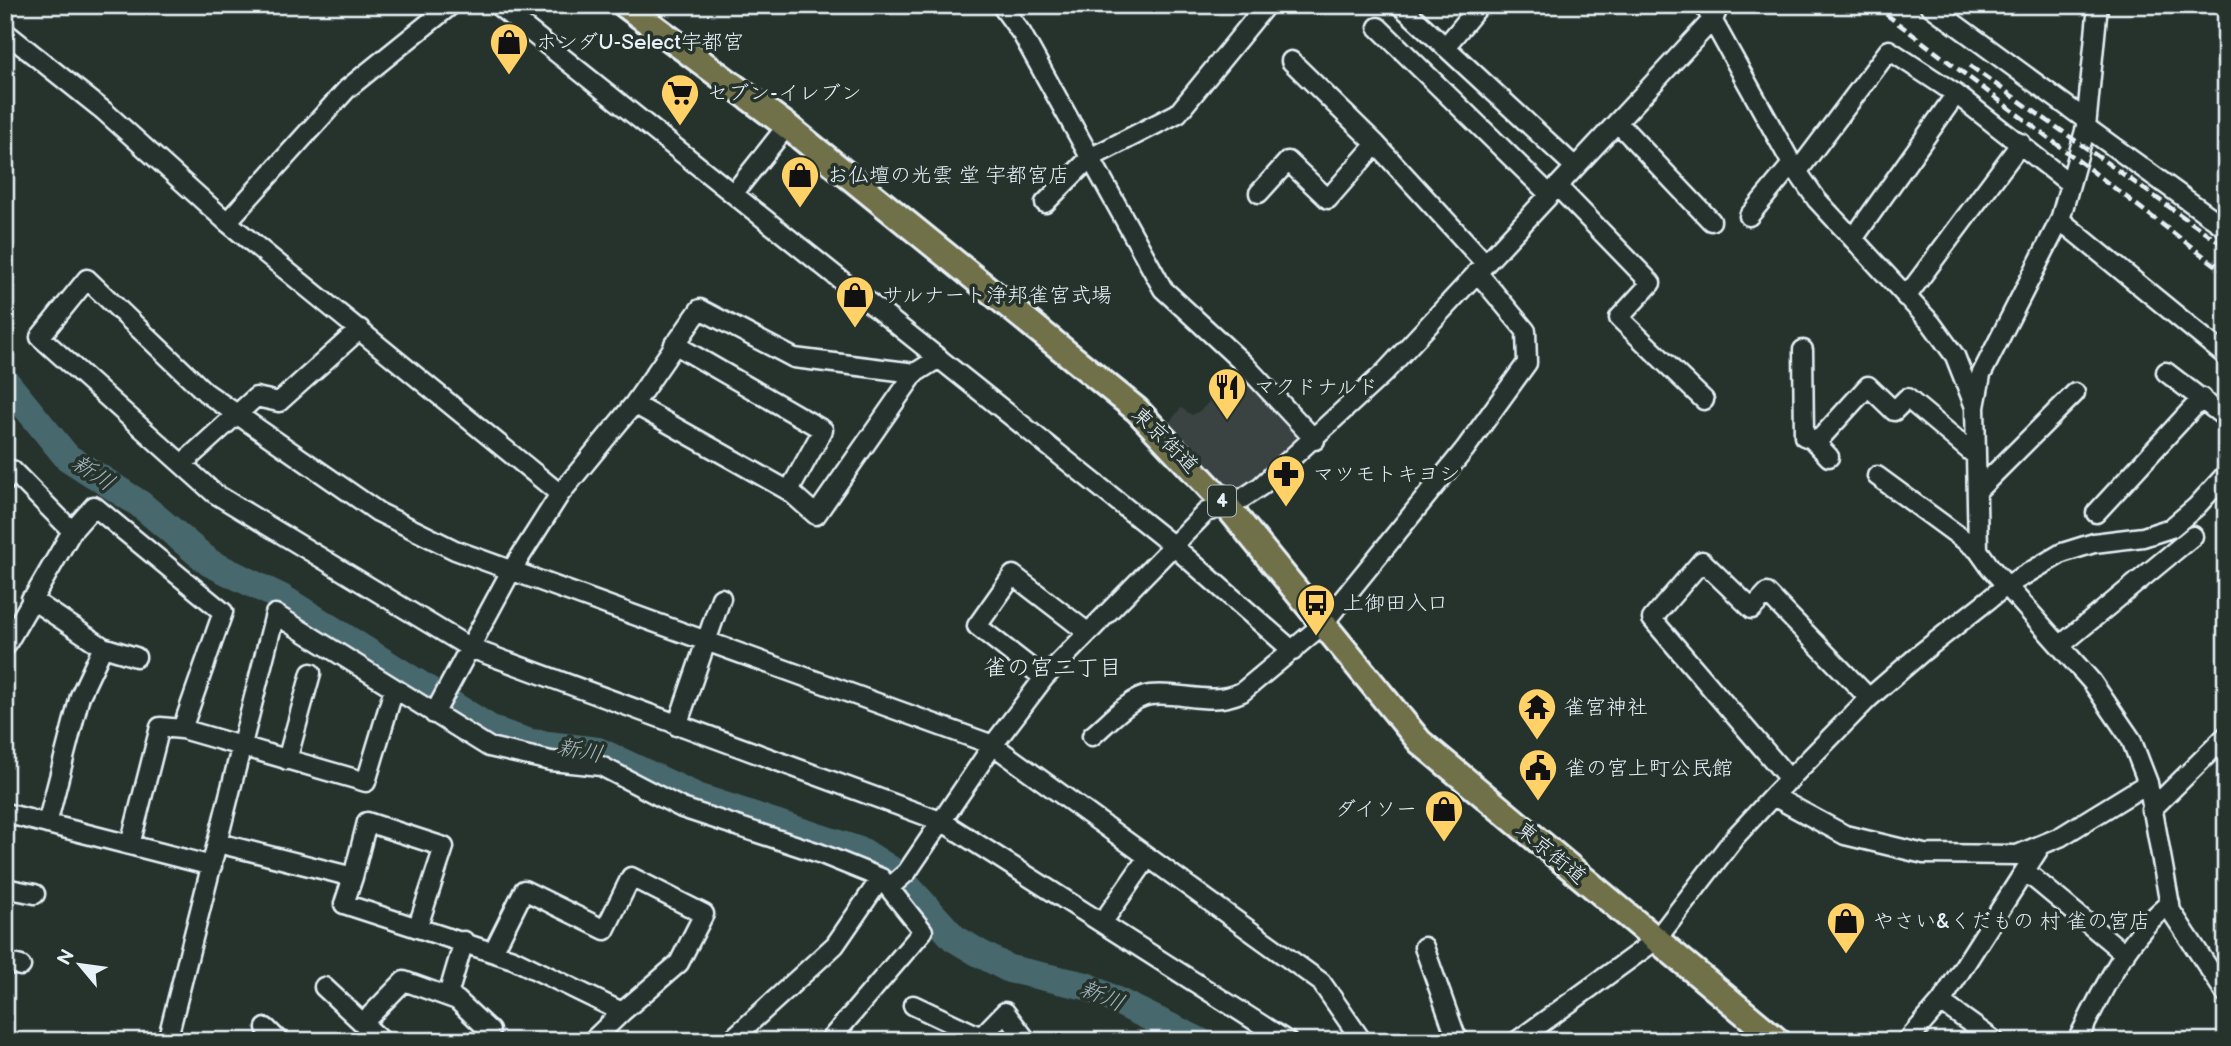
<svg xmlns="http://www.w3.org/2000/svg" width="2231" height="1046" viewBox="0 0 2231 1046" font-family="'Balsamiq Sans','Klee One',sans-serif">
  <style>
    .built { fill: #3a4242 }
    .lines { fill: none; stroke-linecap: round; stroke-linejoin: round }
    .river { stroke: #47676d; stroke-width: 28 }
    .minor-casing { stroke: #e8f1f8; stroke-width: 23 }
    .highway-casing { stroke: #e8f1f8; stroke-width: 30 }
    .minor { stroke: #26332d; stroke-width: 18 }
    .highway { stroke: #70704a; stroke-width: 24 }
    .rail { stroke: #e8f1f8; stroke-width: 4.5; stroke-dasharray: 10 5; stroke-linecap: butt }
    .labels { text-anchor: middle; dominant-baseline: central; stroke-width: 7; stroke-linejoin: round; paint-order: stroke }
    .shield { fill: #26332d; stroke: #aeb8bb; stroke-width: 2 }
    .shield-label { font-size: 19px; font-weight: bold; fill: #e8f1f8 }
    .poi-label { font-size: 21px; fill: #e8f1f8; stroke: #26332d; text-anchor: start }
    .street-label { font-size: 21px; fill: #e8f1f8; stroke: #26332d }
    .water-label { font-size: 23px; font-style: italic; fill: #a8bac0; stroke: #26332d }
    .neighbourhood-label { font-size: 23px; fill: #e8f1f8; stroke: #26332d }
  </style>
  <rect width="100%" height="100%" fill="#26332d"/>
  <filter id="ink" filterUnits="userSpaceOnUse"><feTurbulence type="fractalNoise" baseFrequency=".0143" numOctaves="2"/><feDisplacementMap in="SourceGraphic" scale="14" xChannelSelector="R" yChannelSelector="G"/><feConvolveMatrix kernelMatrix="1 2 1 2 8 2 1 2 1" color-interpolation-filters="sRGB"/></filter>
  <g filter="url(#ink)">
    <path class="built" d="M1239 370 1306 439 1227 496 1168 424 1181 408 1192 415 1201 410Z"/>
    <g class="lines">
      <path class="river" d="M5 381 67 457 140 504 210 563 282 598 494 731 531 743 598 751 697 797 863 852 894 872 954 938 979 953 1009 969 1086 986 1199 1041"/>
      <g class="minor-casing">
        <path id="minor" d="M497 5 1171 544 1293 651
          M1001 5 1022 34 1163 289 1244 364 1315 440
          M1400 5 1575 167
          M1704 5 1792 164 1817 200 1931 323 1955 356 1975 407
          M1929 5 2086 120
          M2098 5 2086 127 2060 220 1981 375 1975 407 1978 550 1990 567 2092 682 2131 739 2148 783 2171 911 2226 994
          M1378 27 1549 194
          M5 32 104 111 227 222 560 494 511 571 434 714
          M1445 47 1480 5
          M1291 61 1376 144
          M1617 122 1711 221
          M2086 127 2226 228
          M1798 171 1889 50 1956 94 2069 183
          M1557 186 1651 283 1619 318 1704 400
          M1259 193 1288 161 1328 199 1376 144 1485 263
          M733 194 787 126
          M1045 203 1090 158 1178 113 1266 5
          M1749 216 1792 164
          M2060 220 2226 356
          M227 222 347 89 451 5
          M1853 239 1956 94
          M1906 297 2021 143
          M674 344 823 430 789 491
          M1803 350 1804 436 1812 439 1829 457
          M2166 372 2226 418
          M634 404 789 491 816 515 915 373
          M1816 443 1868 386 1894 411 1907 398 1976 456
          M182 464 256 397 279 402 360 329
          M1877 476 1978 550
          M5 482 12 470 72 531 5 647
          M1977 491 2075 393
          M560 494 634 404 700 309 794 358 915 373 939 358
          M2096 513 2202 398
          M72 531 94 506 223 612 182 729
          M31 599 103 647 136 657
          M2061 645 2193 536
          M1044 678 977 626 1013 575 1087 632
          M677 726 721 598
          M1092 736C1108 723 1129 698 1150 695 1182 691 1210 707 1242 692L1322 625 1465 449 1527 363 1526 331 1477 272
          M287 760 311 673
          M1790 780 1652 619 1702 561 1752 609 1767 593 1869 698
          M1773 796 1845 835 1924 854 2017 855 2060 837 2148 783
          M2151 810 2226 736
          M5 813 212 866
          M47 824 80 696 103 647
          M218 843 353 877 344 904 513 959 622 1012 679 963 704 914 631 877 605 930 524 890 493 952
          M130 845 160 727 182 729 366 782 394 689
          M2025 871 2125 954
          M353 877 367 822 444 847 418 926
          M890 887 907 872 993 745 1044 678 1206 512 1234 504 1261 486 1384 373 1714 18 1719 5
          M5 888 35 894
          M1102 923 1148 857
          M1424 947 1455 1034 1460 1041
          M5 962 21 966
          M324 987 382 1041
          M448 995 464 941
          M1941 1002 1995 1041
          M913 1005 981 1037
          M363 1023 404 981 457 1000 490 1031 480 1041
          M266 1028 279 1041
          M167 1041 275 614 489 747 551 761 601 766 682 808 819 853 881 878 923 931 829 1041
          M592 1041 622 1012
          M730 1041 835 945 881 878
          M977 1041 1005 1012 1027 1041
          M1287 1041 943 822 470 648 214 493 40 337 87 279 205 392 378 512 455 550 993 745 1321 982 1362 1041
          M1517 1041 1656 940 1735 837 1773 796 1869 698 1921 653 2006 586 2062 553 2094 543 2143 537 2171 528 2196 507 2226 474
          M1907 1041 1941 1002 2040 847
          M2077 1041C2102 992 2126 937 2170 903"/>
      </g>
      <g class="highway-casing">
        <path id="highway" d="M625 5 787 126 1137 410 1226 505 1420 742 1778 1041"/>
      </g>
      <use href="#minor" class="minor"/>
      <use href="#highway" class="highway"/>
      <path class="rail" d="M1874 5 2226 273
        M1970 66 2226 247"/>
    </g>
  </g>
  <defs>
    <g id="shop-pin" transform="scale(2.0125)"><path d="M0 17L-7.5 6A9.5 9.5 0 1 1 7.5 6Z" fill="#ffd166" stroke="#26332d"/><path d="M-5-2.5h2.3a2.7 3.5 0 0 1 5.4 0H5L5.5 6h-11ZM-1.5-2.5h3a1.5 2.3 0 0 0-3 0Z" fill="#111"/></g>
    <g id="supermarket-pin" transform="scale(2.0125)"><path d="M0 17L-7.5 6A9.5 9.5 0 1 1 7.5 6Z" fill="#ffd166" stroke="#26332d"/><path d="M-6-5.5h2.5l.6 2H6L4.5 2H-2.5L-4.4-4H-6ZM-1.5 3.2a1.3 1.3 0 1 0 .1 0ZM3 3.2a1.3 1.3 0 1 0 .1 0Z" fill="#111"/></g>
    <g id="restaurant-pin" transform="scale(2.0125)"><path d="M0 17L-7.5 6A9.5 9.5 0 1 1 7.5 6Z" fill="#ffd166" stroke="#26332d"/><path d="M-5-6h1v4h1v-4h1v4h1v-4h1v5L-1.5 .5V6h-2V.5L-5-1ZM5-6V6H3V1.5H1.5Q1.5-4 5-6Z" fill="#111"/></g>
    <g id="pharmacy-pin" transform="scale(2.0125)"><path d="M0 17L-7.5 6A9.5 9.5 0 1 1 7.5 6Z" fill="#ffd166" stroke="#26332d"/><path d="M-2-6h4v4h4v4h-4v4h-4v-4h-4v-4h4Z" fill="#111"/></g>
    <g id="bus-pin" transform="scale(2.0125)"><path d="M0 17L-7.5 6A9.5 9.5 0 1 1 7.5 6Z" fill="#ffd166" stroke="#26332d"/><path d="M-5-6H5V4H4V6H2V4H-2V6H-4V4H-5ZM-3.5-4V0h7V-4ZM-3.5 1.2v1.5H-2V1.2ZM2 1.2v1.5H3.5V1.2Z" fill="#111"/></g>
    <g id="temple-pin" transform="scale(2.0125)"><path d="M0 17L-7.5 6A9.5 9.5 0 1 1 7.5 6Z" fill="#ffd166" stroke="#26332d"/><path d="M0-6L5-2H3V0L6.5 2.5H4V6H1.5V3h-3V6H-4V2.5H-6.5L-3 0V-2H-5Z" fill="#111"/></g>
    <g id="civic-pin" transform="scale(2.0125)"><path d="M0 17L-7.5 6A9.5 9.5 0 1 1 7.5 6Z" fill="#ffd166" stroke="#26332d"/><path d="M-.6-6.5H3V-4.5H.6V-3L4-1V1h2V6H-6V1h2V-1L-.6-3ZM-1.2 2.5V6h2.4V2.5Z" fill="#111"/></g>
  </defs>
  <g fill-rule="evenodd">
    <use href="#shop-pin" x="509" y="42"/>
    <use href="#supermarket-pin" x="680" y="93"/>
    <use href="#shop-pin" x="800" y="175"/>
    <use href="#shop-pin" x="855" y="295"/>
    <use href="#restaurant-pin" x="1227" y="387"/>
    <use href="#pharmacy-pin" x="1286" y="474"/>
    <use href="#bus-pin" x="1316" y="603"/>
    <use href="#temple-pin" x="1537" y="707"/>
    <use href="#civic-pin" x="1538" y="768"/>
    <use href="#shop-pin" x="1444" y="809"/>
    <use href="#shop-pin" x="1846" y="921"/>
  </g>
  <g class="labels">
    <rect class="shield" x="1208" y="485.5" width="28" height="31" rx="5"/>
    <g class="shield-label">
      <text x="1222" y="501">4</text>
    </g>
    <g class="poi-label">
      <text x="536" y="42">ホンダU-Select宇都宮</text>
      <text x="707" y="93">セブン-イレブン</text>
      <text x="827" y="175">お仏壇の光雲 堂 宇都宮店</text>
      <text x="882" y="295">サルナート浄邦雀宮式場</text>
      <text x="1254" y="387">マクドナルド</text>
      <text x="1313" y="474">マツモトキヨシ</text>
      <text x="1343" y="603">上御田入口</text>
      <text x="1564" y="707">雀宮神社</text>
      <text x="1565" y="768">雀の宮上町公民館</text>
      <text x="1417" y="809" text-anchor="end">ダイソー</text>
      <text x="1873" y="921">やさい&amp;くだもの 村 雀の宮店</text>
    </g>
    <g class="street-label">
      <text transform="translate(1165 440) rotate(45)">東京街道</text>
      <text transform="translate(1551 853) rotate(40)">東京街道</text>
    </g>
    <g class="water-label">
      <text transform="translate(93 473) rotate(34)">新川</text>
      <text transform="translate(580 751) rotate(11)">新川</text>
      <text transform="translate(1102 996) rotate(23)">新川</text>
    </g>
    <g class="neighbourhood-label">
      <text x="1053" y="668">雀の宮二丁目</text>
    </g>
  </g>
  <rect width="2231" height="1046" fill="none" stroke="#26332d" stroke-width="28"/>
  <rect x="14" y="14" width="2203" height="1018" fill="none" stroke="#e8f1f8" stroke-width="2.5" filter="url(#ink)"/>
  <g transform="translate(80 965) rotate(299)" stroke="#26332d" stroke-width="5" paint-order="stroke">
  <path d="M0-5L12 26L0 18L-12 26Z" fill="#e8f1f8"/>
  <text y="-10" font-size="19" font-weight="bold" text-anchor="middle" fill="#e8f1f8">N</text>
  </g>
</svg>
